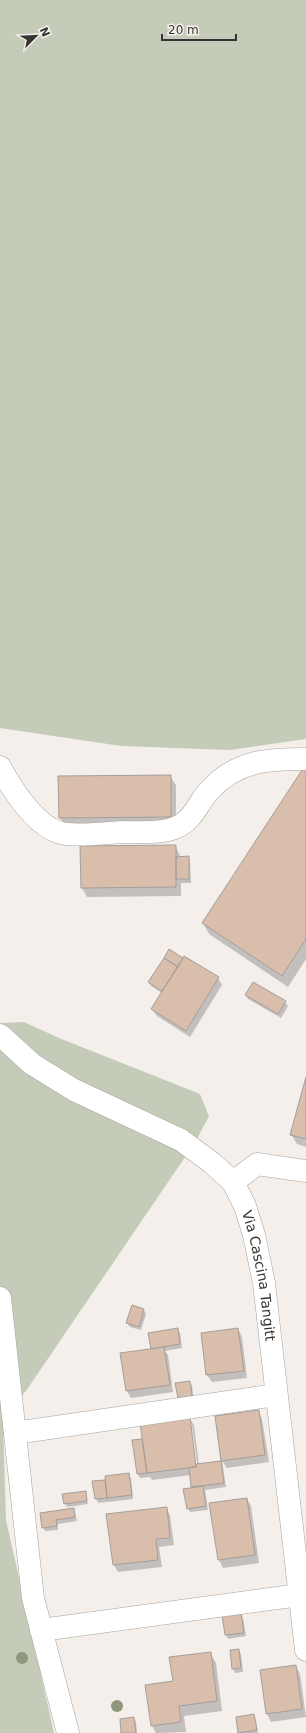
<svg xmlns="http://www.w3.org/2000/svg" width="306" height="1733" viewBox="0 0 306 1733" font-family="'DejaVu Sans',sans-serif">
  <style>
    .green { fill: #c4ccb9 }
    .shadow { fill: #0003; fill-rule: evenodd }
    .building { fill: #d9beab; stroke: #a49e9b }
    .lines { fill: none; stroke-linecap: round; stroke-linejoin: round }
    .minor-casing { stroke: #a7a39e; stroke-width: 23 }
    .minor { stroke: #fff; stroke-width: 22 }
    .tree { fill: #90967b }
    .labels { text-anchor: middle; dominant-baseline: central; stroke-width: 3; stroke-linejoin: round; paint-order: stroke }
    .street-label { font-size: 14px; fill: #373533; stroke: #f4efeb }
  </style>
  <rect width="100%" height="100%" fill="#f4efeb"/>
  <path class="green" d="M0 0H306V739L230 750 121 746 0 728Z
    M24 1022 59 1038 200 1094 209 1116 196 1141 28 1388 3 1421 6 1520 54 1733H0V1023Z"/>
  <path class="shadow" d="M306 769V959L288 987 209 934 203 923Z
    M170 776 176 785V827L66 828 60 818 59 777Z
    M175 846 181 857H188L190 861 191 883H181V896L87 897 82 888Z
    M218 978 222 985 190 1037 157 1016 152 1009 162 993 151 986 149 982Z
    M246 995 285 1002 288 1006 281 1018 248 999Z
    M306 1081V1147L297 1144 291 1134Z
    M144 1310 146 1314 141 1330 130 1327 127 1323Z
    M177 1329 180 1333 182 1348 165 1351 168 1355 173 1392 131 1398 127 1391 153 1349Z
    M238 1329 242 1337 247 1378 212 1382 207 1375 202 1334Z
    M190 1382 192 1386 194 1400 181 1402 179 1398Z
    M258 1411 262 1419 269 1462 227 1468 222 1461 226 1487 205 1490 208 1510 190 1512 188 1508 193 1488 191 1475 152 1480 150 1477 140 1478 138 1474 133 1441 144 1440 189 1418 194 1425 199 1465 222 1462 216 1417ZM190 1424H192L198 1471 196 1472Z
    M128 1475 131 1478 133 1499 98 1503 96 1499 94 1482Z
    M85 1492 88 1504 67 1507 65 1503Z
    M247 1499 251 1506 259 1563 223 1568 219 1560 211 1504Z
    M166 1508 170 1515 174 1545 159 1547 162 1567 118 1572 114 1565 107 1515Z
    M74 1509 77 1521 58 1524V1530L45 1531 43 1527Z
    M240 1614 243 1618 246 1636 228 1639 226 1635Z
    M238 1650 241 1654 243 1672 235 1673 233 1669 231 1651Z
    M210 1653 216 1663 222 1711 184 1716 186 1732 156 1733 152 1726Z
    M296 1666 300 1674 306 1717 271 1722 267 1714 261 1671Z
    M254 1716 256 1720 258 1733H239Z
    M134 1718 136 1722 137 1733H122Z"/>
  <path class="building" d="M304 767 306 768V939L282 976 202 923Z
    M171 775V817L59 818 58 776Z
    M176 845V887L81 888 80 846Z
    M189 856V879H176V857Z
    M169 949 183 958 178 967 164 958Z
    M184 956 219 977 186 1031 151 1009Z
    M164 958 178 967 162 991 148 982Z
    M253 982 286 1001 278 1014 245 995Z
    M306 1077V1139L290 1135Z
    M132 1305 144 1309 139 1327 126 1323Z
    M178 1328 180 1344 151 1349 148 1333Z
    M238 1328 244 1371 206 1375 201 1333Z
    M164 1347 170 1385 126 1391 120 1353Z
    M190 1381 192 1396 178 1398 175 1383Z
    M259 1410 265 1455 221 1461 215 1416Z
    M190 1416 196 1467 147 1473 140 1423Z
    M142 1439 147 1473 137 1474 132 1440Z
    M221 1461 224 1483 191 1487 189 1467H196V1464Z
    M129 1473 132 1495 107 1498 105 1476Z
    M105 1480 107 1498 95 1499 92 1481Z
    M203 1486 206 1506 187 1509 183 1489Z
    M86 1491 87 1501 64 1504 62 1494Z
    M247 1498 255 1555 218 1560 209 1503Z
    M167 1507 170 1538 156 1539 158 1560 113 1565 106 1514Z
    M74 1508 75 1517 56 1520 57 1526 42 1528 40 1513Z
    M241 1613 244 1633 225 1635 222 1615Z
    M239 1649 241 1668 232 1669 230 1650Z
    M211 1652 217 1701 179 1706 181 1722 151 1726 145 1685 173 1681 169 1657Z
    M296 1665 302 1709 266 1714 260 1670Z
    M254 1714 257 1730 238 1733 236 1717Z
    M134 1717 136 1733H121L120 1719Z"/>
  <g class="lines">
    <g class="minor-casing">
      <g id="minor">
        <path d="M0 767C12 789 38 831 66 834 84 836 104 833 123 832 140 832 162 834 177 827 193 820 198 803 209 791 236 760 269 759 306 759"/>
        <path id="s1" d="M0 1035 32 1064 74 1090 181 1140 212 1163 233 1182 245 1206 254 1235 264 1283 306 1650"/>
        <path d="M233 1182 257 1164 306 1171"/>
        <path d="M0 1298 33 1598 68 1733"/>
        <path d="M15 1433 276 1395"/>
        <path d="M41 1630 300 1595"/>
      </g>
    </g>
    <use href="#minor" class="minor"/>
  </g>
  <g class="tree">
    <circle cx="22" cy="1658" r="6"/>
    <circle cx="117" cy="1706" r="6"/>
  </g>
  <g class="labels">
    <g class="street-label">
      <text stroke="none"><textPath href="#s1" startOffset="376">Via Cascina Tangitt</textPath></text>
    </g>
  </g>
  <g transform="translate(36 36) rotate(66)" stroke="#f4efeb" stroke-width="3" paint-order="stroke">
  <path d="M0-3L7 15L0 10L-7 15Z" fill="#373533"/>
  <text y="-6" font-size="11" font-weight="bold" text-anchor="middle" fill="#373533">N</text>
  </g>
  <path d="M162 34v6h74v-6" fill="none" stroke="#373533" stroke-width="2"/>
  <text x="168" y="34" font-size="12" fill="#373533" stroke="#f4efeb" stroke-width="3" paint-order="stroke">20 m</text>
</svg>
